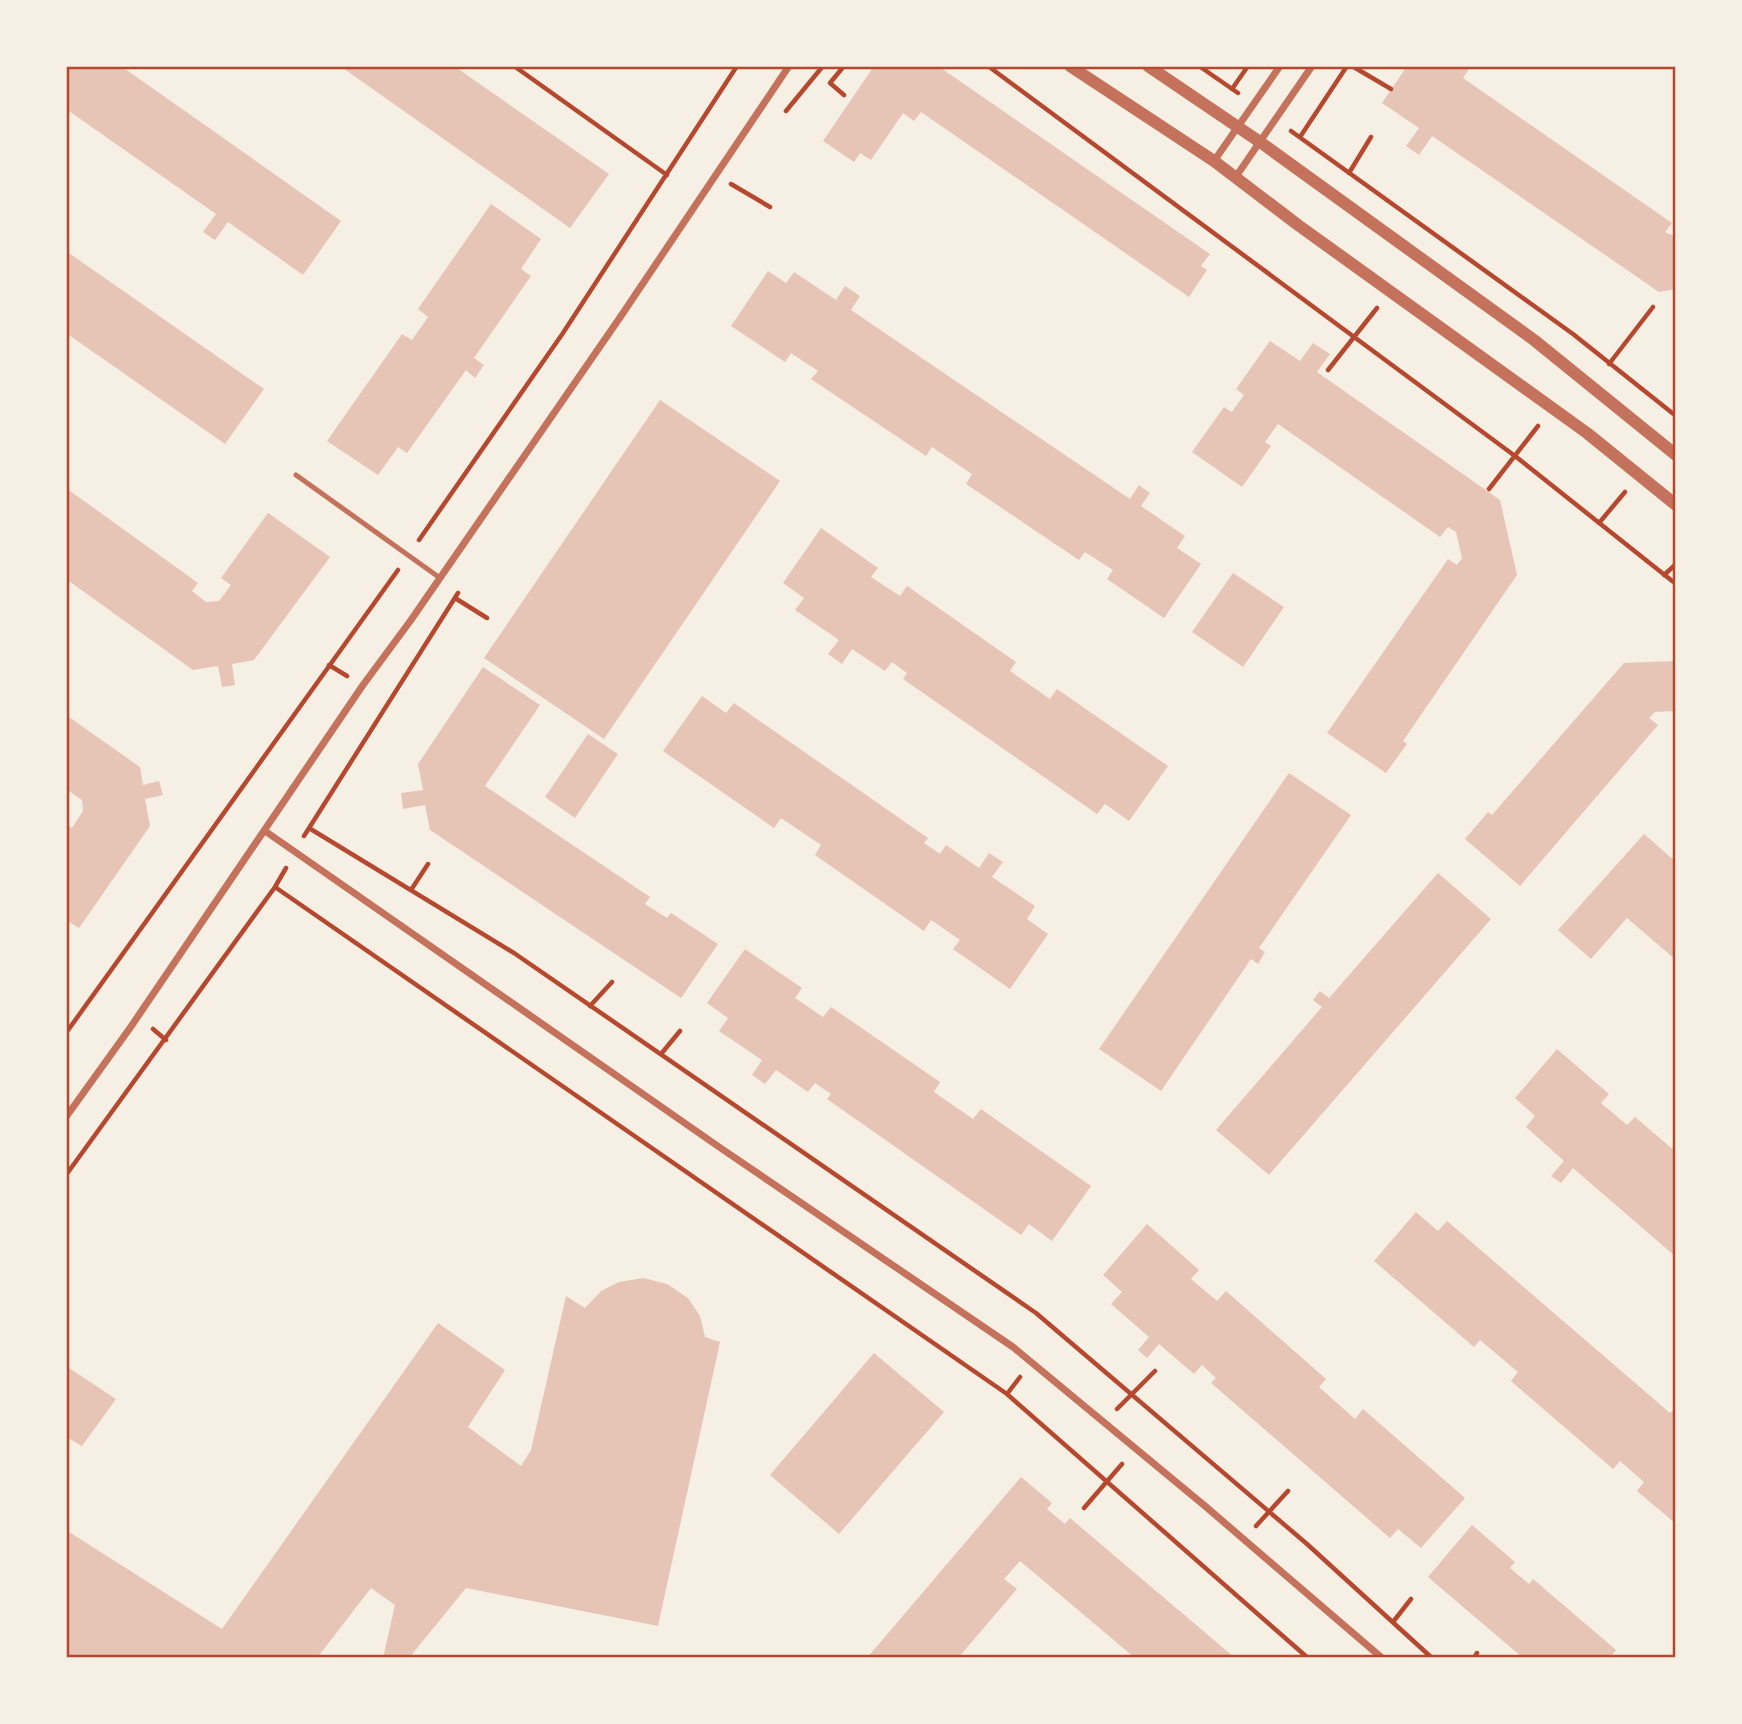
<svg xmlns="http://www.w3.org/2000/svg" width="1742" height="1724" viewBox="0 0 1742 1724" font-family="'Source Sans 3',sans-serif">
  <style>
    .building { fill: #e6c5b7 }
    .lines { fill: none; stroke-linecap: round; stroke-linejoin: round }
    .path { stroke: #b5482f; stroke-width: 4.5 }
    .service { stroke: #c5725c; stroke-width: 5 }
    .minor { stroke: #c5725c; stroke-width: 7 }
    .tertiary { stroke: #c5725c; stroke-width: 12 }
    .neatline { fill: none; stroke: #b5482f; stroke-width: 2.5 }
  </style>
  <rect width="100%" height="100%" fill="#f6efe4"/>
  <path class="building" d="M66 66H121L341 221 303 275 228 222 215 240 203 232 216 214 66 109Z
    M340 66H454L609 174 570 228Z
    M874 66H938L1210 254 1201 266 1207 270 1189 297 921 112 914 121 903 113 871 160 860 153 854 162 823 141Z
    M1407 66H1471L1463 78 1672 223 1665 232 1676 237V289L1659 292 1432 136 1419 155 1406 146 1419 128 1382 103Z
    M491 204 541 239 521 269 531 276 474 358 484 365 475 378 466 370 407 453 398 447 378 475 327 441 402 334 412 340 428 317 418 309Z
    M66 251 264 389 225 444 66 333Z
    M768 271 786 283 794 272 836 300 845 286 860 296 851 310 1130 499 1139 485 1150 493 1141 506 1185 536 1177 548 1201 564 1164 618 1107 579 1113 570 1085 552 1079 560 966 484 972 474 932 447 926 456 811 379 818 371 791 353 785 362 731 326Z
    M1270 341 1300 361 1313 343 1330 354 1317 372 1500 500 1517 575 1403 741 1407 744 1386 773 1327 733 1448 559 1457 565 1462 558 1456 532 1448 527 1440 537 1278 424 1265 442 1271 446 1242 487 1192 452 1224 407 1232 412 1244 395 1236 389Z
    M660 400 780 481 604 739 484 658Z
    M66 488 198 583 192 591 206 602 219 601 231 585 221 578 268 513 330 557 254 660 232 664 235 685 222 687 218 666 193 670 66 579Z
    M821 528 878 568 871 577 900 596 907 586 1016 662 1010 671 1050 699 1057 689 1168 766 1129 821 1105 804 1097 814 903 679 907 673 892 662 885 671 852 649 842 664 828 654 839 640 795 610 804 598 783 583Z
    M1233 573 1284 607 1243 667 1192 632Z
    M1676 661V711L1655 712 1649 718 1658 725 1520 886 1465 839 1488 812 1492 815 1624 663Z
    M483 667 540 705 485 786 650 897 645 904 667 918 671 913 718 944 681 998 430 830 425 805 403 809 401 793 423 790 418 764Z
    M702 696 726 713 734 703 928 838 924 843 940 854 946 845 979 868 989 853 1003 862 992 877 1035 906 1027 919 1048 934 1010 989 953 949 960 940 931 920 924 931 815 855 821 845 781 818 774 828 663 751Z
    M66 715 140 767 143 785 159 781 163 795 145 799 150 826 79 928 66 920V824L72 828 83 811 82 800 66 789Z
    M588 734 618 754 575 818 545 797Z
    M1289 773 1351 815 1259 948 1265 952 1258 964 1251 959 1161 1091 1099 1049Z
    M1644 834 1676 862V960L1627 918 1591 959 1558 930Z
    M1438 873 1491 919 1269 1175 1216 1130 1322 1007 1313 1000 1320 991 1329 998Z
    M745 949 802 988 795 998 823 1017 831 1007 940 1082 934 1092 973 1119 981 1109 1091 1186 1052 1241 1029 1224 1021 1235 827 1099 831 1094 815 1083 808 1092 776 1070 765 1084 752 1075 762 1060 719 1031 728 1018 707 1003Z
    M1557 1049 1609 1094 1601 1103 1627 1125 1635 1117 1676 1152V1257L1573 1168 1561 1183 1551 1176 1564 1161 1526 1127 1535 1116 1515 1098Z
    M1416 1212 1438 1231 1447 1221 1670 1413 1676 1407V1524L1637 1491 1644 1482 1620 1461 1613 1469 1511 1381 1518 1372 1480 1340 1474 1347 1374 1261Z
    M1147 1224 1199 1270 1191 1279 1217 1301 1226 1291 1326 1379 1319 1387 1355 1419 1363 1409 1465 1498 1421 1548 1398 1529 1390 1538 1211 1383 1216 1378 1202 1365 1194 1374 1159 1344 1147 1358 1138 1350 1149 1337 1111 1304 1122 1292 1103 1275Z
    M643 1278 667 1284 688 1298 700 1316 705 1337 720 1342 658 1626 466 1588 409 1658H383L395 1605 371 1588 317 1658H66V1530L222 1629 438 1323 505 1370 468 1427 521 1466 531 1450 566 1296 585 1308 601 1291 619 1282Z
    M874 1353 944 1412 839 1534 770 1475Z
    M66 1366 116 1399 82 1446 66 1437Z
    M1021 1477 1052 1503 1047 1509 1065 1524 1070 1518 1235 1658H1135L1020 1561 1004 1579 1017 1589 958 1658H867Z
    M1472 1525 1515 1562 1510 1568 1529 1584 1533 1579 1616 1650 1611 1656 1613 1658H1523L1428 1577Z"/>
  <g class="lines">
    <path class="path" d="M514 66 667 175
      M844 66 830 83 844 95
      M988 66 1515 456 1676 584
      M1199 66 1238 93
      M1352 66 1391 89
      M1232 89 1248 66
      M786 111 823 66
      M1291 131 1573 334 1676 416
      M1300 137 1347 66
      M1349 173 1371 137
      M731 184 770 207
      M1609 364 1653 307
      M1328 370 1377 308
      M1489 489 1538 426
      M1599 523 1625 492
      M419 540 563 333 737 66
      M1664 575 1676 564
      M455 598 487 618
      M329 665 347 676
      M309 828 514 953 1036 1313 1307 1544 1432 1658
      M304 836 458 593
      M275 887 1007 1394 1308 1658
      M411 890 428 864
      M590 1006 612 982
      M153 1029 166 1040
      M66 1033 398 570
      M661 1054 680 1031
      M66 1175 275 887 286 868
      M1007 1394 1020 1377
      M1117 1409 1155 1371
      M1084 1508 1122 1464
      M1256 1526 1288 1491
      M1393 1622 1411 1599
      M1474 1658 1477 1653"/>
    <path class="service" d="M296 475 440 578"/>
    <path class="minor" d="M1214 161 1280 66
      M1235 178 1312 66
      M265 831 722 1149 1013 1347 1205 1506 1382 1658
      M66 1117 130 1028 363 685 411 620 621 316 789 66"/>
    <path class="tertiary" d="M1070 66 1214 161 1298 225 1587 433 1676 505
      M1148 66 1260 142 1534 340 1676 455"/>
  </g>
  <rect width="1742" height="1724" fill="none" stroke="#f6efe4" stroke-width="136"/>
  <rect x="68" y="68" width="1606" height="1588" class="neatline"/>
</svg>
